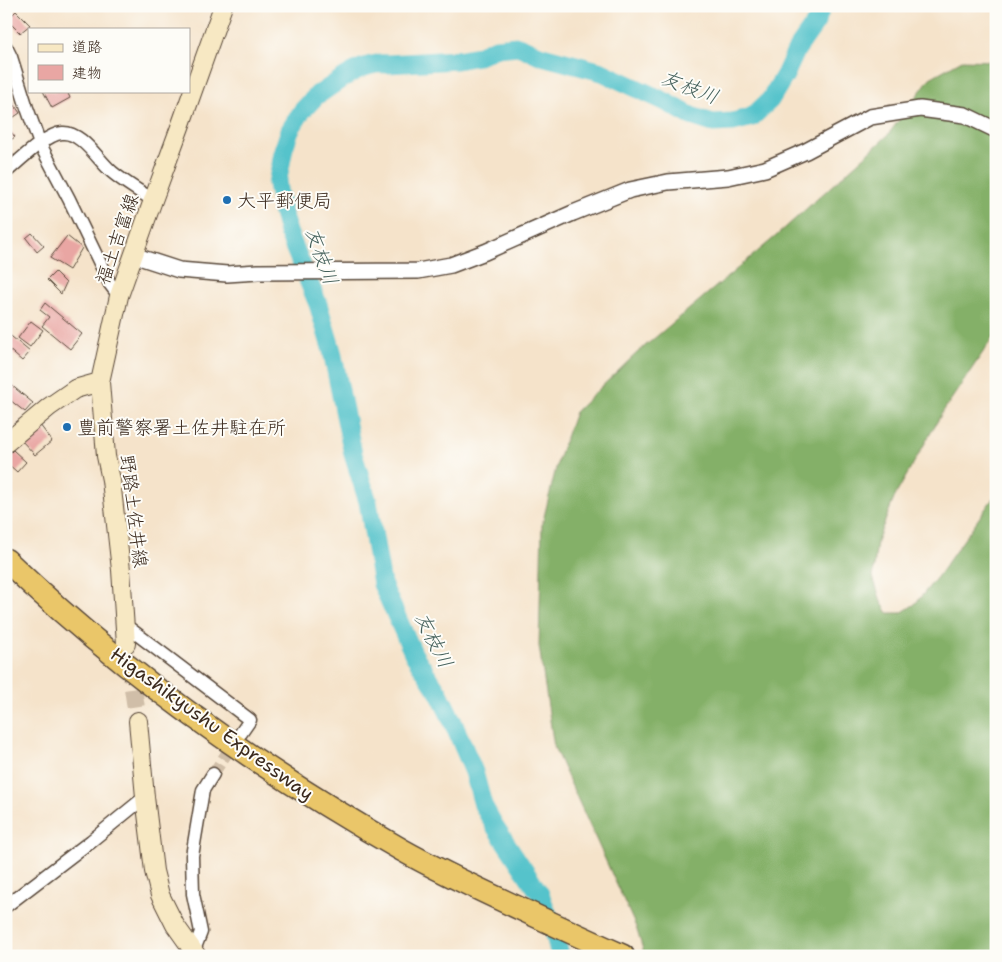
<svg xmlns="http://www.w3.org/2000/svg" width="1002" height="962" viewBox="0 0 1002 962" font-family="'Shantell Sans','Klee One',sans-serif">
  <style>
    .forest { fill: #84b068; stroke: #606d43 }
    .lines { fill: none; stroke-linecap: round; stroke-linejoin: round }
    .river { stroke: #55c3cb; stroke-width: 19 }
    .building { fill: #e9a6a3 }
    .minor-tunnel { stroke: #d0bea8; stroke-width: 12; stroke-dasharray: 12 6; stroke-linecap: butt }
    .secondary-tunnel { stroke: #d0bea8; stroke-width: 18; stroke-dasharray: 18 9; stroke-linecap: butt }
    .minor-casing { stroke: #574638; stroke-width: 15 }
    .tertiary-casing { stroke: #574638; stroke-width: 18 }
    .secondary-casing { stroke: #574638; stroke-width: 20 }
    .motorway-casing { stroke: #574638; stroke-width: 25 }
    .minor { stroke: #fff; stroke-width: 12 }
    .tertiary { stroke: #fff; stroke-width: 15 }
    .secondary { stroke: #f7e8c3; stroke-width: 18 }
    .motorway { stroke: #eac669; stroke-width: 22 }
    .poi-dot { fill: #1f6fb2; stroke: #fdfcf7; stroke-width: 2 }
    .labels { text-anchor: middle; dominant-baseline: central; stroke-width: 4; stroke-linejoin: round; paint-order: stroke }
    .poi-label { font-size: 19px; fill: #3b2a1e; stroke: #fdfcf7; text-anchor: start }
    .street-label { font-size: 19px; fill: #3b2a1e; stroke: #fdfcf7 }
    .water-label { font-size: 20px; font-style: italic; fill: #44605b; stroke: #fdfcf7 }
  </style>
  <rect width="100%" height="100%" fill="#fdfcf7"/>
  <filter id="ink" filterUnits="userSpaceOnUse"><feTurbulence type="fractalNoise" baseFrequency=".02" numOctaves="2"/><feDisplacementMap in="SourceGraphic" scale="10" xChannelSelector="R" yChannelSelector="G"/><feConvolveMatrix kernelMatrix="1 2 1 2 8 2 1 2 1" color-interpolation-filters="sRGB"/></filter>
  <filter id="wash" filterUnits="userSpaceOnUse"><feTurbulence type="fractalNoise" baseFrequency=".0096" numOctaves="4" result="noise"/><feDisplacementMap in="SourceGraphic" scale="20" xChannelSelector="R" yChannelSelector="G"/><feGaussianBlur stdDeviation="1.12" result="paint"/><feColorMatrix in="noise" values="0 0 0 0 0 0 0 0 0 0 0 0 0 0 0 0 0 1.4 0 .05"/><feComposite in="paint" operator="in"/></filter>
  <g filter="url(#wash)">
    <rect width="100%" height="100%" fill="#f5e3ca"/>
    <path class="forest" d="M962 60 996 61V333L942 413 895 496 877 541 873 577 881 602 888 613H901L915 604 938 576 996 494V956H645L636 927 554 747 539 646 542 525 558 460 575 412 638 352 775 237 887 136 930 78Z"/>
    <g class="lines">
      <path class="river" d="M560 956 554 931 540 894 494 825 483 805 474 772 452 720 439 693 414 655 382 584 368 502 353 454 332 351 318 304 288 232 282 210 277 184 284 148 290 130 302 111 318 94 321 93C340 80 363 61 387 64L457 60 478 56 496 48 518 46 542 56 602 72 666 102 691 116 713 123 733 122 752 117 770 100 785 75 797 49 816 22 822 6"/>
    </g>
    <g id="blocks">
      <path class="building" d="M16 11 30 25 20 33 7 20Z
        M43 91H67L70 98 52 108Z
        M6 93 20 113 8 121 6 118Z
        M6 126 15 137 6 143Z
        M6 146 14 156 6 162Z
        M32 233 44 246 37 252 26 238Z
        M67 236 82 248 69 270 50 258Z
        M55 272 66 283 61 294 47 280Z
        M45 303 82 334 70 349 42 326 49 317 40 310Z
        M31 321 43 330 30 347 18 338Z
        M6 332 30 352 22 361 6 347Z
        M10 384 33 403 25 412 10 400 6 404V387Z
        M40 425 52 441 35 455 21 440Z
        M13 450 26 462 17 472 6 462V457Z"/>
    </g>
  </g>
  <g filter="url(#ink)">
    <use href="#blocks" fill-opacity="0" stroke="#574638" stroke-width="1"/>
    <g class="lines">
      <path class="minor-tunnel" d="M213 774 235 741"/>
      <path class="secondary-tunnel" d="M129 662 138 721"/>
      <g class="minor-casing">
        <path id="minor" d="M6 47 11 57 27 108 40 144 69 199 110 284 119 296
          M6 172C19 161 46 134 62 133 81 131 98 160 112 172 124 182 139 191 153 200
          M125 625 250 720 241 733
          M6 906 91 841 145 797
          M194 950 201 932 193 894 192 856 203 790 213 774"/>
      </g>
      <g class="tertiary-casing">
        <path id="tertiary" d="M133 255 179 270 227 274 258 272 418 271 451 265 485 252 573 213 630 190 668 182 728 177 765 169 806 151 870 117 920 109 965 115 996 130"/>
      </g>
      <g class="secondary-casing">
        <path id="secondary" d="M100 382 106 456 111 480 121 570 126 644
          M6 443 49 407 75 389 100 382 119 296 152 203 180 127 223 6
          M138 721 145 797 154 871 160 895 175 925 197 956"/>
      </g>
      <g class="motorway-casing">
        <path id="motorway" d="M6 560C124 674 260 769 402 850 441 872 482 891 523 910 557 926 590 941 623 956"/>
      </g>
      <use href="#minor" class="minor"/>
      <use href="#tertiary" class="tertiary"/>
      <use href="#secondary" class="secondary"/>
      <use href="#motorway" class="motorway"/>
    </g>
  </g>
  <g class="poi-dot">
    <circle cx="227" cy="200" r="5"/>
    <circle cx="67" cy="427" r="5"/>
  </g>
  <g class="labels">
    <g class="poi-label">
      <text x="237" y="200">大平郵便局</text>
      <text x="77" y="427">豊前警察署土佐井駐在所</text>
    </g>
    <g class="street-label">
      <text transform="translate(117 239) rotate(-71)">福土吉富線</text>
      <text transform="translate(134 511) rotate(83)">野路土佐井線</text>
      <text transform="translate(212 724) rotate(36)">Higashikyushu Expressway</text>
    </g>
    <g class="water-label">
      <text transform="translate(690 87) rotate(21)">友枝川</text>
      <text transform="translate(322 256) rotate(70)">友枝川</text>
      <text transform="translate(434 640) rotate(63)">友枝川</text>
    </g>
  </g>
  <rect width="1002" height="962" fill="none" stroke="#fdfcf7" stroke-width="25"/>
  <rect x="28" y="28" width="162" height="65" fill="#fdfcf7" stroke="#afa8a0"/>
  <rect x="38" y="44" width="25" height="8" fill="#f7e8c3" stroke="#afa8a0"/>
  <text x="72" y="52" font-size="15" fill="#3b2a1e">道路</text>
  <rect x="38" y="65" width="25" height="15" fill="#e9a6a3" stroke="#afa8a0"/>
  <text x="72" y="78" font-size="15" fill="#3b2a1e">建物</text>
</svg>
